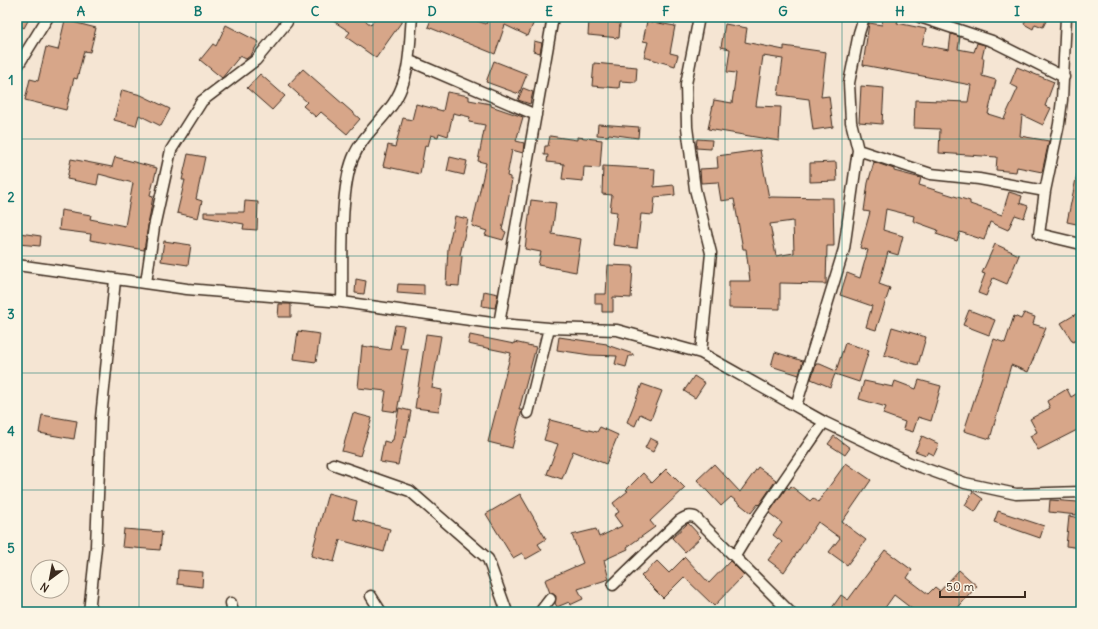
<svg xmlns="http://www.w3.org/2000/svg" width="1098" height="629" viewBox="0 0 1098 629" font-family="Delius,sans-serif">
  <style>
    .building { fill: #d7a689; stroke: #3b2a1e; fill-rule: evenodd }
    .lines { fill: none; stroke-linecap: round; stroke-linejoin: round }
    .minor-casing { stroke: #3b2a1e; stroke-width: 13 }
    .minor { stroke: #fcf5e5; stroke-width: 10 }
    .grid { fill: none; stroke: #0f766e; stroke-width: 1; stroke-opacity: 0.55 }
    .neatline { fill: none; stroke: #0f766e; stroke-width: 1.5 }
    .grid-label { font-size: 13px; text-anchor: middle; font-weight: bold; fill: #0f766e }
  </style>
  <rect width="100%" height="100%" fill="#f5e5d3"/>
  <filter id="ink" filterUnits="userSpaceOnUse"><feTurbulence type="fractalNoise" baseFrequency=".025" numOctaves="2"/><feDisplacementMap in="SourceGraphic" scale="8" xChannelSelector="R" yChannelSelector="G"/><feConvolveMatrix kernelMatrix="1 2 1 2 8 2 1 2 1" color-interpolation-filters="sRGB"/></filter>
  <g filter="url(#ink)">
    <path class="building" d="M17 17H30L24 28 17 24Z
      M327 17H361L371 25 376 17H405L376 58 346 37 350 32Z
      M432 17H466L486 24 488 18 485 17H536L528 36 505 25 495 54 428 27Z
      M883 17H899L897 23 926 29 922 45 949 50 951 34 960 37 958 49 974 52 977 43 985 45 982 58H984L982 76 996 80 988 114 1004 119 1018 88 1010 84 1017 67 1054 82 1045 106 1051 108 1043 125 1022 115 1020 136 1049 141 1042 172 1017 167 1016 172 996 170 997 157 939 153 940 129 914 128 915 100 968 102 971 85 863 65 869 23 882 25Z
      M1021 17H1048L1043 27 1035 24 1033 29 1024 24 1026 19Z
      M65 20 96 28 90 52 84 51 77 79 74 78 66 110 25 100 30 79 38 81 46 47 58 50Z
      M589 20 620 23 619 38 588 35Z
      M647 21 675 26 670 53 678 55 675 66 644 57 648 42 643 41Z
      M725 24 747 28 745 42 784 50V46L826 52 821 97 829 96 833 127 813 130 809 99 778 95 783 59 763 56 756 106 781 107 779 141 708 129 714 100 732 103 736 73 727 72 730 49 721 47Z
      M226 25 259 42 251 55 246 59 240 56 222 78 200 60 213 44 216 46Z
      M534 41 542 43 540 53 533 51Z
      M494 61 527 74 519 94 486 82Z
      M594 63 637 67 636 82 620 81 619 88 592 86Z
      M303 69 360 119 347 134 321 112 316 117 303 106 307 102 288 85Z
      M260 74 285 96 272 110 247 88Z
      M861 86 884 88 882 124 859 122Z
      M523 88 533 92 530 104 518 100Z
      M122 90 141 95 170 109 161 126 139 115 136 126 114 120Z
      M447 92 469 96V100L491 104V106L523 117 516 141 524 143 523 153 512 150 507 176 510 177V180H512L502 230 506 232 503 240 485 235 487 231 472 226 486 163 478 161 485 125 469 122 470 117 453 113 448 136 439 133 438 137 431 135 428 146 425 145 420 174 383 166 388 145 395 147 403 118 412 120 416 104 443 111Z
      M598 124 639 127 638 138 609 134 608 136 597 135Z
      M550 136 577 140V137L602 140 600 168 584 167 583 181 562 179 564 164 547 162 548 155H544L545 146H548Z
      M697 139 712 140 711 149 696 148Z
      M760 150 769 198 771 197 833 198 834 246H827L826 284 780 283V309L729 308V281H750L746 249H743L734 199 721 201 718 182 701 183 700 169 718 168 717 156ZM793 221 794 253 776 256 770 224Z
      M188 154 205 157 196 199 202 201 198 218 177 213 185 180H182Z
      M115 157 157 168 150 195 153 196 144 250 90 240 91 234 59 230 61 210 91 215 90 219 125 226 133 183 99 174 97 185 67 179 71 159 112 167Z
      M450 157 467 161 464 175 447 171Z
      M836 162 837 181 810 182V163Z
      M874 162 894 169V171L921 178 919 185 970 201V204L1002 215 1009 192 1022 196 1020 203 1028 206 1024 218 1015 215 1008 230 990 222 984 240 960 232 957 241 936 234 938 230 913 221 914 216 886 209 883 230 903 236 898 255 888 252 879 284 890 288 876 330 866 327 872 306 840 295 847 273 860 278 868 250 860 248 870 212 864 211 868 183Z
      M603 166 655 169 654 187 674 185 675 195 655 197 653 215 641 214 637 248 613 245 617 212 610 211 612 195 602 194Z
      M1077 174H1081V225L1067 222Z
      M531 200 556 203 552 234 581 239 576 272 538 265 541 252 525 249Z
      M245 201 258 202 257 230 243 229 244 224 204 217V212H244Z
      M455 216 468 219 460 255 462 256 459 286 446 285 448 248Z
      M19 233 41 236 40 246 18 244Z
      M164 241 191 245 188 265 161 261Z
      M995 244 1019 255 1007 284 993 278 986 296 978 293 985 274 982 273Z
      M608 265 633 266 631 298 613 297V312H602V304H595V294H606Z
      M356 279 366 281 364 294 355 293Z
      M398 284 424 285V295L397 293Z
      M484 291 498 294 495 308 482 306Z
      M279 304H291V317H278Z
      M969 310 995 320 989 335 963 325Z
      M1081 311V337L1073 342 1061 323Z
      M1024 313 1035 317 1033 324 1046 328 1028 372 1011 365 990 439 964 431 994 339 1005 343 1014 316 1021 319Z
      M395 325 404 326 400 348 408 349 397 412 383 410 386 391 358 388 362 346 390 350Z
      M892 327 926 337 918 365 884 355Z
      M298 331 320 334 316 362 294 359Z
      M426 334 441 336 432 388 442 390 439 411 415 408Z
      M470 335 514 344V342L536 347 519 410H522L512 448 488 442 511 353 468 344Z
      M559 337 607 344V345L633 354V356H629L626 367 615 364 617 356 590 355 557 350Z
      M845 343 869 350 859 382 835 374 830 387 811 379 816 364H820L836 371Z
      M775 352 803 361 799 375 771 366Z
      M694 376 705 383 695 398 684 391Z
      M919 380 941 386 931 421 918 417 913 432 903 429 905 422 883 414 886 407 859 399 864 381 893 387 895 381 916 389Z
      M642 384 662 391 651 419 640 414 635 426 627 422Z
      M1067 389 1071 397 1081 391V428L1038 450 1030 436 1037 432 1030 419 1050 408 1047 401Z
      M399 408 411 411 406 438 404 437 398 465 380 462 384 441 391 443 392 440H393Z
      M353 413 372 418 360 456 342 451Z
      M42 415 77 421 74 439 39 433Z
      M550 420 597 432 600 427 618 435 606 464 573 451 562 479 547 474 558 444 544 440Z
      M834 436 850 448 845 455 828 444Z
      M922 436 939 444 934 455 928 452 926 455 915 451Z
      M650 438 658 442 653 452 645 448Z
      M846 463 871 480 842 522 866 540 847 565 829 552 840 538 818 522 784 572 768 560 782 542 773 535 782 523 769 513 787 487 789 489 791 486 810 501 813 498 818 502Z
      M714 464 740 492 758 467 776 480 759 505 758 504 751 513 731 497 721 506 697 480Z
      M666 469 685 488 650 521 655 527 627 547 628 549 604 560 609 579 578 589 583 599 570 605 569 602 557 607 555 603 556 596 550 593 545 580 583 563 572 535 596 529 599 537 622 526 614 515 619 512 613 503 628 491 626 490 643 473 652 483Z
      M973 492 983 499 975 512 965 505Z
      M328 493 357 501 353 519 390 529 384 552 340 540 334 562 311 556Z
      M520 494 546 539 538 544 542 550 526 559 522 553 513 558 486 514Z
      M1050 500 1078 502 1077 515 1049 512Z
      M998 511 1044 526 1040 538 994 522Z
      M1069 516 1081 518V548L1066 546Z
      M688 523 701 537 685 552 672 538Z
      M124 529 162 532 160 550 122 547Z
      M885 550 912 570 907 578 928 594 935 587 940 591 959 570 977 586 954 612H916L894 595 882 612H829L841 595 848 600Z
      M685 557 709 583 730 561 744 575 714 606 684 577 663 598 641 576 657 561 669 573Z
      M178 570 203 572 202 587 177 584Z"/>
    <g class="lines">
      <g class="minor-casing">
        <path id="minor" d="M699 17 686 84 687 127 695 189 711 253 701 353
          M920 17 992 41 1064 77
          M1066 17 1062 100 1059 124 1045 191 1039 234 1081 244
          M410 61 536 115
          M17 67 48 17
          M858 150 931 174 979 179 1045 191
          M17 265 187 289 342 302 499 324 549 328 617 330 701 353 824 422 910 463 965 483 1016 494 1081 492
          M146 283 154 227 171 150 202 101 256 60 287 22V17
          M342 302C343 263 339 193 353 158 362 135 384 120 396 99 411 73 409 46 412 17
          M499 324 553 17
          M796 406 844 249 858 150 851 122 849 83 859 33 864 17
          M528 413 549 328
          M333 464 410 491 488 559 507 612
          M735 556 760 515 824 422
          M613 585 679 521C685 517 688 515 695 517L790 612
          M371 596 381 612
          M231 603 233 612
          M89 612 96 547 101 418 115 280
          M540 612 550 599"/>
      </g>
      <use href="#minor" class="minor"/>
    </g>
  </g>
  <path class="grid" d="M139 17V612M256 17V612M373 17V612M490 17V612M608 17V612M725 17V612M842 17V612M959 17V612M17 139H1081M17 256H1081M17 373H1081M17 490H1081"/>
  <rect width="1098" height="629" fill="none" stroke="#fcf5e5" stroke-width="44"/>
  <g transform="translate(50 579) rotate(212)"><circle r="19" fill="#fcf5e5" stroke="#afa495"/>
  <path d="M0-3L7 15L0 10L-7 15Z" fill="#3b2a1e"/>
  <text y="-6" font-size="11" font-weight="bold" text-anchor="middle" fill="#3b2a1e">N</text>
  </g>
  <path d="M940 591v6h85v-6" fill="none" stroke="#3b2a1e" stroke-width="2"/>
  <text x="946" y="591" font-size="12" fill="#3b2a1e" stroke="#fcf5e5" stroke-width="3" paint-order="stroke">50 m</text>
  <rect x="22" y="22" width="1054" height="585" class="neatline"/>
  <g class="grid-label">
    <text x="81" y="16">A</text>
    <text x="198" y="16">B</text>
    <text x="315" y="16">C</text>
    <text x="432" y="16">D</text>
    <text x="549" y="16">E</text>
    <text x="666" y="16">F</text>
    <text x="783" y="16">G</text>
    <text x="900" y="16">H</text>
    <text x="1017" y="16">I</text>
    <text x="11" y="85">1</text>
    <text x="11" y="202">2</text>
    <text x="11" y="319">3</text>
    <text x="11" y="436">4</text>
    <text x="11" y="553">5</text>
  </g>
</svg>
